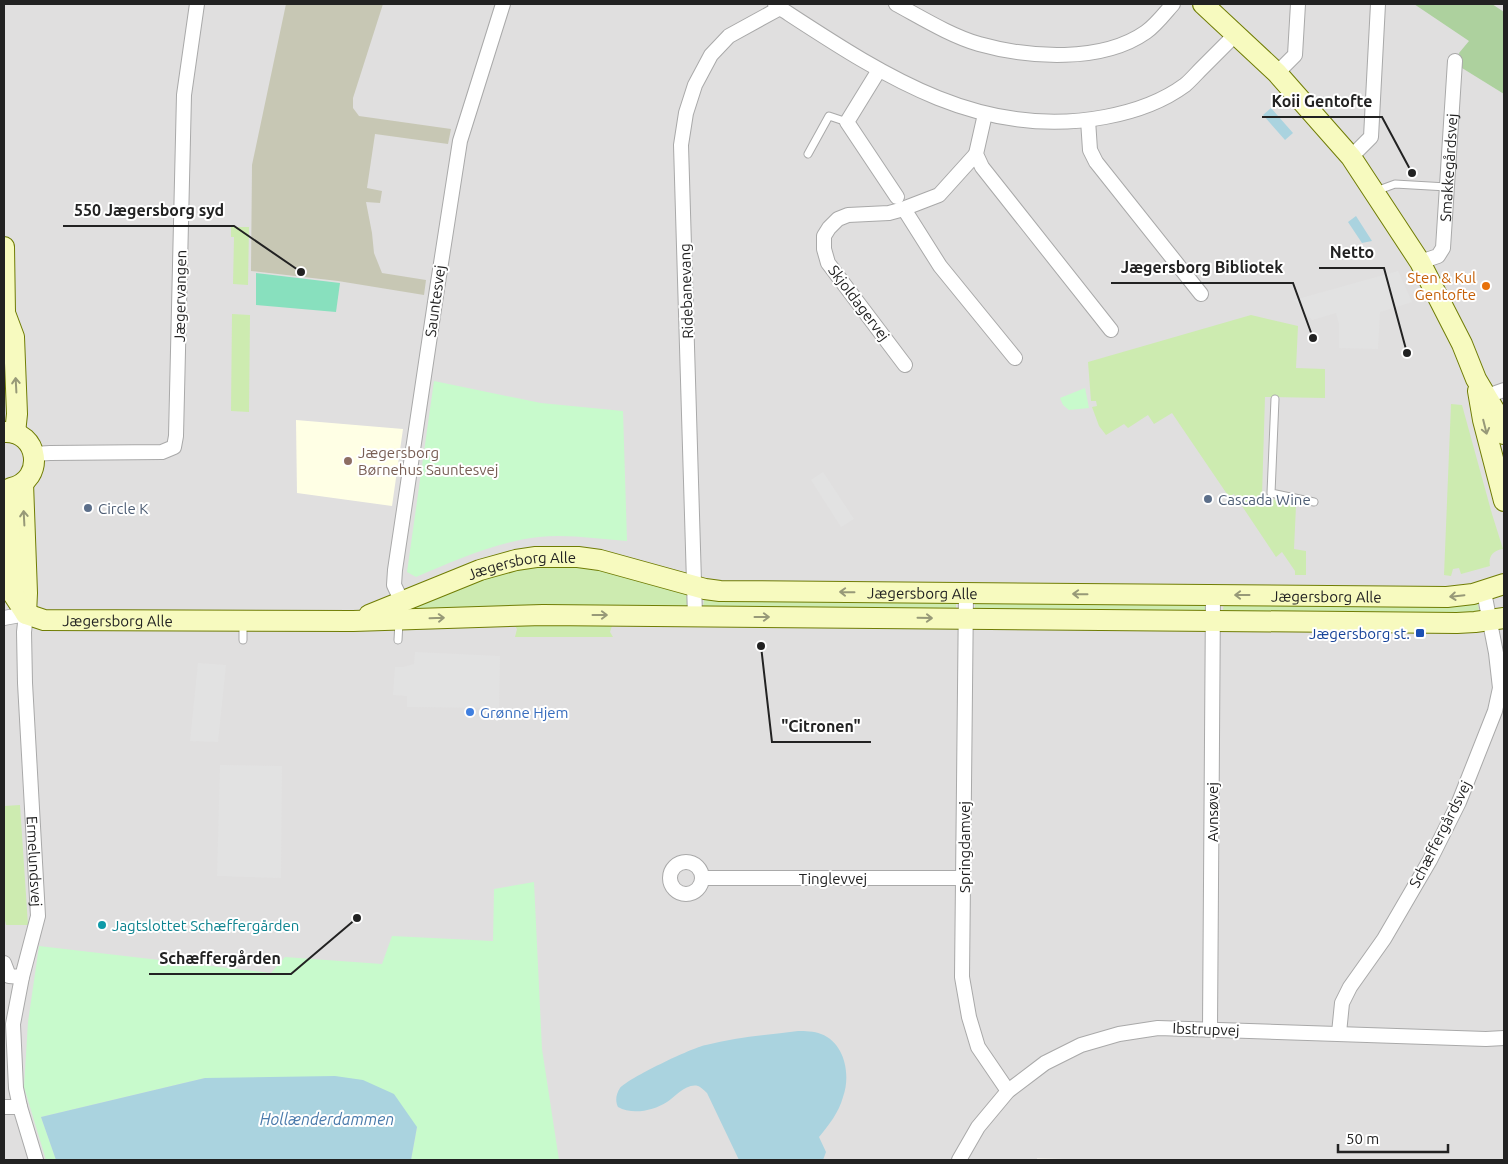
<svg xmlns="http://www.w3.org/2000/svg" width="1508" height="1164" viewBox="0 0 1508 1164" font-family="Ubuntu,sans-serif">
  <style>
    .residential { fill: #e0dfdf }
    .education { fill: #ffffe5 }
    .construction { fill: #c7c7b4 }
    .grass { fill: #cdebb0 }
    .forest { fill: #add19e }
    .park { fill: #c8facc }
    .pitch { fill: #88e0be }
    .parking { fill: #e2e2e2 }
    .water { fill: #aad3df }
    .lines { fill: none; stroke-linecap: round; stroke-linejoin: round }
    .lane-casing { stroke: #a9a9a9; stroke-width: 9 }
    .street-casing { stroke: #a9a9a9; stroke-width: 16 }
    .secondary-casing { stroke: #707d05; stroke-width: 22 }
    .lane { stroke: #fff; stroke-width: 7 }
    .street { stroke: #fff; stroke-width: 14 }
    .secondary { stroke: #f7fabf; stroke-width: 20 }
    .oneway { stroke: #979978 }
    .food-dot { fill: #e8710a; stroke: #fff; stroke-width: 2 }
    .education-dot { fill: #8d6e63; stroke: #fff; stroke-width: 2 }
    .service-dot { fill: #5c6f8a; stroke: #fff; stroke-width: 2 }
    .transit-dot { fill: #1a4fb4; stroke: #fff; stroke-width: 2 }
    .shop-dot { fill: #3f7fe0; stroke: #fff; stroke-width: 2 }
    .culture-dot { fill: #0f9aa8; stroke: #fff; stroke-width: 2 }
    .labels { text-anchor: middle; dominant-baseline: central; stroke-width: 4; stroke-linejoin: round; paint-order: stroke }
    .street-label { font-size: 15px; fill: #222; stroke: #fff }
    .food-label { font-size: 15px; fill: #c56008; stroke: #fff; text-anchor: end }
    .education-label { font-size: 15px; fill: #785e54; stroke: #fff; text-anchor: start }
    .service-label { font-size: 15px; fill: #4e5e75; stroke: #fff; text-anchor: start }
    .transit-label { font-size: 15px; fill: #164399; stroke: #fff; text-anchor: end }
    .shop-label { font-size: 15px; fill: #366cbe; stroke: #fff; text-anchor: start }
    .culture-label { font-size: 15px; fill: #0d838f; stroke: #fff; text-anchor: start }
    .water-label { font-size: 16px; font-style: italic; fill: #4a7aab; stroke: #fff }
    .leader { fill: none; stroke: #222; stroke-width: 2 }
    .callout-dot { fill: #222; stroke: #fff; stroke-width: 2 }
    .callout-label { font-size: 16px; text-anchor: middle; font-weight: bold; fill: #222; stroke: #fff; stroke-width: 4; stroke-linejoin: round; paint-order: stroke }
  </style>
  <rect width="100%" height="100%" fill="#f2efe9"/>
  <path class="residential" d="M4 4H1504V1160H1089L1037 1158V1160H4Z"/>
  <path class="education" d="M296 420 403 429 392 506 297 493Z"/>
  <path class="construction" d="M286 4H383L353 98V108L359 116 451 129 448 144 375 134 367 188 382 191 380 203 366 202 372 233 374 253 382 273 426 280 424 295 338 281 251 271 252 165Z"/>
  <path class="grass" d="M231 227H249L248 285 233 284 234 237H231Z
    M232 314 250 315 249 412 231 411Z
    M1251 315 1298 326 1296 368 1325 369V398L1265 397 1262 496 1296 506 1294 549 1306 551V575H1295V571L1282 552 1276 557 1234 494 1229 497 1172 413 1154 424 1148 415 1128 428 1124 424 1106 435 1099 426 1092 407 1097 406 1096 401H1091L1088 362Z
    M1451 404 1462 405 1492 514 1503 549C1493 550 1488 557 1490 566L1461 574 1459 568 1453 569 1451 576 1444 575Z
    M573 562 686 593 688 603 687 609 416 610 414 606 499 569Z
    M704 599 956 602V611L703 608Z
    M975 602 1205 605V610L1203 613 975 609Z
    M1476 602C1480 606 1479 609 1478 614H1225L1223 609 1224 603Z
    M515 626H612L610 632 613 637H515L517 629Z
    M20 805 28 925H6L4 916V869L5 868 4 806Z"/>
  <path class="forest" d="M1414 4H1492L1504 12V94L1462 68 1459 53 1469 41Z"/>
  <path class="park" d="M434 381 541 403 623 411 627 541C598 539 568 534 539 537 495 542 456 560 416 577L407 572Z
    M1085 388 1089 408 1069 410 1063 405 1060 398Z
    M534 882 542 1049 559 1160H411L417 1127 205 1078 41 1117 56 1160H46L24 1087 28 1022 39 946 271 973 285 957 382 964 392 936 493 941 494 889Z"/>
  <path class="pitch" d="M256 273 340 283 336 312 256 305Z"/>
  <path class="parking" d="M1398 271 1412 302 1380 312 1378 349 1339 348V324L1336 313 1312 320 1294 300Z
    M823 472 854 519 841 527 811 480Z
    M415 652 500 656 499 708 407 707V696L393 695 395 667H403L414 664Z
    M198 663 226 665 218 742 190 741Z
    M220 765 282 766 281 878 217 876Z"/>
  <path class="water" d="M1271 108 1293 133 1285 140 1263 115Z
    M1356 216 1372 241 1362 243 1348 222Z
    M798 1031C805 1031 814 1031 821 1034 845 1043 851 1075 843 1097 839 1112 829 1125 819 1137L826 1152 823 1160H739L707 1093C705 1091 701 1087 698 1086 686 1083 675 1097 667 1102 653 1111 632 1115 618 1107 615 1101 616 1094 620 1088 629 1078 691 1048 706 1045 736 1037 767 1035 798 1031Z
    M335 1076 363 1080 394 1094 417 1127 411 1160H56L41 1117 205 1078Z"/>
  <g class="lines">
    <g class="lane-casing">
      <path id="lane" d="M808 154 829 116 847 122
        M1376 191 1395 184 1447 187
        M1275 399 1271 493 1314 502
        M243 640V623
        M398 640 399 622"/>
    </g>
    <g class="street-casing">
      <g id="street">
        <path d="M775 4 780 8C880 73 979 141 1105 117 1132 112 1162 102 1185 85 1191 80 1196 74 1201 69 1213 57 1224 46 1236 34"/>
        <path d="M896 4C922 18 951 36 979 44 1029 58 1102 63 1146 32 1156 25 1165 13 1173 4"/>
        <path d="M879 70 847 122 897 197"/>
        <path d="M1277 73 1295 55 1298 4"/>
        <path d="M985 114 976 154 982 167 1111 330"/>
        <path d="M1088 120 1090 150 1096 162 1201 294"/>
        <path d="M1351 157 1371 137 1378 4"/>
        <path d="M904 209 940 266 1015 358"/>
        <path id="s1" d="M1420 262 1438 256 1443 248 1455 61"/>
        <path d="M905 365 828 263 824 249V236L829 228 838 219 848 215 889 213 900 210 939 195 976 154"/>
        <path d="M1487 396 1504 390"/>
        <path d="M34 454 50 453 162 452 174 447 176 436 184 95 197 4"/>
        <path d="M966 593 962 977 969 1017 978 1047 1008 1091"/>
        <path d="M402 602 394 585 395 570 437 289 460 141 503 4"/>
        <path d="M695 616 681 145 686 113 695 85 711 55 729 36 780 8"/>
        <path id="s2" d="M4 618 26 614 24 632 25 683 38 916 22 977 13 1024 16 1088 20 1107 36 1160"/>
        <circle cx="686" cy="878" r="16"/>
        <path d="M702 878H963"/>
        <path d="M4 963 9 976 22 977"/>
        <path d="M1210 1029 1213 595"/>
        <path d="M1339 1033 1342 1003 1350 987 1384 939 1430 860 1459 802 1495 711 1500 688 1496 653 1484 592"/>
        <path d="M4 1107H20"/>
        <path d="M959 1160 978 1127 1008 1091 1045 1063 1081 1045 1119 1034 1158 1028 1486 1039 1504 1038"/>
      </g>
    </g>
    <g class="secondary-casing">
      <g id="secondary">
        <path d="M1203 4 1277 73 1351 157 1420 262 1462 344 1476 379 1498 416 1504 434"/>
        <path d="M4 247 5 313 4 320"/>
        <path d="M5 313 14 337 17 414 15 433"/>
        <path d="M1478 391 1483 420 1504 501"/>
        <path d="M4 432C39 430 46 480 11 488"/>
        <path d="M23 483 27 593 26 614"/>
        <path id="s3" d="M4 490 8 505 13 594 26 614 44 620 353 621 543 615 1457 623 1475 622 1504 618"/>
        <path id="s4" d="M369 615 480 570 516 560 536 557H578L600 560 705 589 720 591 1447 597 1473 594 1504 584"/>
      </g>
    </g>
    <use href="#lane" class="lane"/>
    <use href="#street" class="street"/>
    <use href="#secondary" class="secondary"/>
  </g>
  <defs><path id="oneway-shaft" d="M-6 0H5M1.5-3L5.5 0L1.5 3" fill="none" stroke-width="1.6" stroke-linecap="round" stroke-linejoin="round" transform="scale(1.25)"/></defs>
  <g class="oneway">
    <use href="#oneway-shaft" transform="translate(16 385) rotate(-93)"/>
    <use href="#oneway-shaft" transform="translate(1485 427) rotate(76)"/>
    <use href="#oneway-shaft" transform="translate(24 518) rotate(-93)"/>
    <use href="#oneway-shaft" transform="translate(847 592) rotate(-179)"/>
    <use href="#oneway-shaft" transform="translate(1080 594) rotate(-179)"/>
    <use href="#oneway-shaft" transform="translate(1242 595) rotate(-180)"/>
    <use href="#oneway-shaft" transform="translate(1457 596) rotate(174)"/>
    <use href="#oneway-shaft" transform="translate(600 615)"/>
    <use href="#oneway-shaft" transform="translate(762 617)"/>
    <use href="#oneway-shaft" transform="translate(437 618) rotate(-2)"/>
    <use href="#oneway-shaft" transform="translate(925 618) rotate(1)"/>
  </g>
  <circle class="food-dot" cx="1486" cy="286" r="5"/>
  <circle class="education-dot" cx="348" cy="461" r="5"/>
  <g class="service-dot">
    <circle cx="1208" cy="499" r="5"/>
    <circle cx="88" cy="508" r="5"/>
  </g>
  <rect class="transit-dot" x="1415" y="628" width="10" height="10" rx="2.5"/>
  <circle class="shop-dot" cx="470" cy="712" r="5"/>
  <circle class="culture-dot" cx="102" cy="925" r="5"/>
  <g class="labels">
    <g class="street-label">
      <text stroke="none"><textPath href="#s1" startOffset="109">Smakkegårdsvej</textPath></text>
      <text transform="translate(686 291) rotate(-92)">Ridebanevang</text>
      <text transform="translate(180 296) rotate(-89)">Jægervangen</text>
      <text transform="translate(435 301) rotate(-82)">Sauntesvej</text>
      <text transform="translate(859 303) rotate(53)">Skjoldagervej</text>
      <text stroke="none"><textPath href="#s4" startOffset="162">Jægersborg Alle</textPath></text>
      <text stroke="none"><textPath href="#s4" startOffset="568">Jægersborg Alle</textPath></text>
      <text stroke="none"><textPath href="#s4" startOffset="972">Jægersborg Alle</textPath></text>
      <text stroke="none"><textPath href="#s3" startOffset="221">Jægersborg Alle</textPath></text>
      <text transform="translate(1212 812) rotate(-90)">Avnsøvej</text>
      <text transform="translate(1440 834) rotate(-63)">Schæffergårdsvej</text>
      <text transform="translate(964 847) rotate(-90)">Springdamvej</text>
      <text stroke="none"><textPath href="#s2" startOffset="270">Ermelundsvej</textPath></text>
      <text x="833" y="878">Tinglevvej</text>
      <text transform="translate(1206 1029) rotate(2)">Ibstrupvej</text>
    </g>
    <g class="food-label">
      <text x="1476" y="277">Sten &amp; Kul<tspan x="1476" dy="17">Gentofte</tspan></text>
    </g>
    <g class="education-label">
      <text x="358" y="452">Jægersborg<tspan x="358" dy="17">Børnehus Sauntesvej</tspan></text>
    </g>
    <g class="service-label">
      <text x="1218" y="499">Cascada Wine</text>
      <text x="98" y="508">Circle K</text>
    </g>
    <g class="transit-label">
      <text x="1410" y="633">Jægersborg st.</text>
    </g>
    <g class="shop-label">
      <text x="480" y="712">Grønne Hjem</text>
    </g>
    <g class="culture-label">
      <text x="112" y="925">Jagtslottet Schæffergården</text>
    </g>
    <g class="water-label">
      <text x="327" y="1119">Hollænderdammen</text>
    </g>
  </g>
  <path class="leader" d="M1412 173L1382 117H1262M301 272L234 226H63M1407 353L1384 268H1319M1313 338L1293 283H1111M761 646L772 742H871M357 918L291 974H149"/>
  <g class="callout-dot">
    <circle cx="1412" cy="173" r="5"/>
    <circle cx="301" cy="272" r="5"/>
    <circle cx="1407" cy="353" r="5"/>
    <circle cx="1313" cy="338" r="5"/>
    <circle cx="761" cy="646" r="5"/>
    <circle cx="357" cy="918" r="5"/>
  </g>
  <g class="callout-label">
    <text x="1322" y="107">Koii Gentofte</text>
    <text x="149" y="216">550 Jægersborg syd</text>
    <text x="1352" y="258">Netto</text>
    <text x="1202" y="273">Jægersborg Bibliotek</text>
    <text x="821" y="732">"Citronen"</text>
    <text x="220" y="964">Schæffergården</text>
  </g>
  <rect width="1508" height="1164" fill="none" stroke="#222222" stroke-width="10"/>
  <path d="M1338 1144v8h110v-8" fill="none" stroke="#222222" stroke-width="2.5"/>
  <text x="1346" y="1144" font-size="15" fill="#222222" stroke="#ffffff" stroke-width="4" paint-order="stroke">50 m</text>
</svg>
